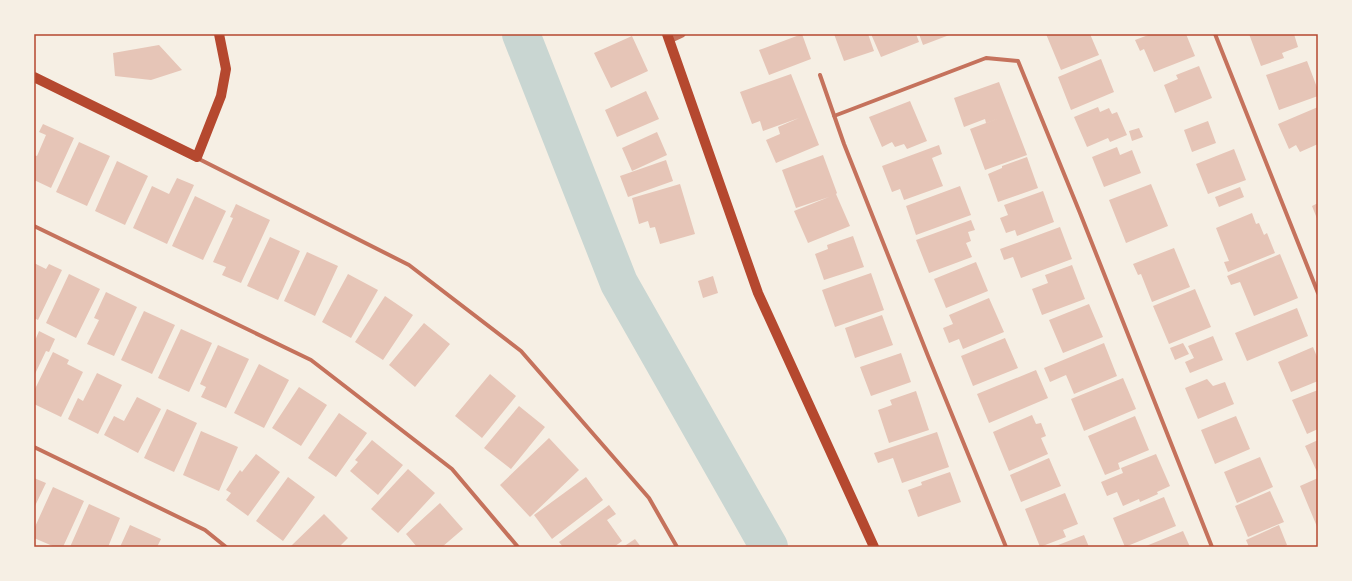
<svg xmlns="http://www.w3.org/2000/svg" width="1352" height="581" viewBox="0 0 1352 581" font-family="Roboto,sans-serif">
  <style>
    .lines { fill: none; stroke-linecap: round; stroke-linejoin: round }
    .river { stroke: #c9d6d2; stroke-width: 38 }
    .building { fill: #e6c5b7 }
    .minor { stroke: #c5725c; stroke-width: 4 }
    .tertiary { stroke: #c5725c; stroke-width: 7 }
    .primary { stroke: #b5482f; stroke-width: 10 }
    .neatline { fill: none; stroke: #b5482f; stroke-width: 1.5 }
  </style>
  <rect width="100%" height="100%" fill="#f6efe4"/>
  <g class="lines">
    <path class="river" d="M521 34 619 283 769 547"/>
  </g>
  <path class="building" d="M802 34 811 59 769 75 759 50Z
    M834 34H868L874 51 844 61Z
    M871 34H916L919 42 881 57Z
    M919 34H952L923 45Z
    M1046 34H1090L1099 55 1061 70Z
    M1151 34H1186L1195 56 1154 72 1144 49 1140 51 1135 40Z
    M1249 34H1294L1298 47 1282 53 1284 58 1261 66Z
    M632 36 648 71 611 88 594 53Z
    M159 45 182 70 151 80 115 76 113 53Z
    M1101 59 1114 92 1071 110 1058 77Z
    M1307 61 1318 90V96L1279 110 1266 75Z
    M1199 66 1212 98 1175 113 1164 85 1178 79 1176 75Z
    M791 74 819 145 776 163 766 140 780 134 778 127 799 118 763 131 760 121 752 124 740 92Z
    M999 82 1027 155 985 170 970 129 1005 116 986 123 985 119 964 127 954 98Z
    M646 91 659 119 617 137 605 110Z
    M910 101 927 141 907 149 904 144 895 147 892 142 882 147 869 117Z
    M1098 107 1100 112 1109 108 1112 114 1117 112 1127 135 1110 142 1108 138 1087 147 1074 117Z
    M1318 107V144L1300 152 1296 145 1289 149 1278 124Z
    M1208 121 1216 143 1192 152 1184 130Z
    M43 124 74 138 51 188 34 180V155L37 156 46 135 39 132Z
    M1139 128 1143 137 1132 141 1129 131Z
    M657 132 667 155 632 171 622 148Z
    M79 142 110 156 87 206 56 192Z
    M939 145 942 154 932 158 943 186 904 200 900 189 892 192 882 166Z
    M1117 147 1120 155 1132 150 1141 173 1104 187 1092 157Z
    M1234 149 1246 180 1208 194 1196 164Z
    M823 155 837 193 836 194 850 226 808 243 794 211 829 197 796 208 782 170Z
    M1027 157 1038 188 998 202 988 174 1002 168V166Z
    M666 160 673 181 628 197 620 176Z
    M117 161 148 176 125 225 95 211Z
    M177 178 194 185 167 244 133 228 152 186 169 194Z
    M680 184 695 234 660 244 655 227 650 228 648 221 639 224 632 198Z
    M1151 184 1168 226 1126 243 1109 200Z
    M960 186 971 215 916 235 906 206Z
    M1240 187 1244 197 1219 207 1215 197Z
    M1043 191 1054 222 1017 236 1015 230 1006 233 1000 218 1008 215 1004 205Z
    M195 196 226 211 203 260 172 246Z
    M1318 203V221L1312 206Z
    M236 204 270 220 241 283 222 275 226 267 213 262 233 218 230 217Z
    M1252 213 1256 224 1259 223 1264 235 1267 233 1275 253 1228 272 1224 262 1229 261 1216 228Z
    M971 220 975 230 968 232 971 241 966 243 972 257 929 273 916 240Z
    M1060 227 1072 259 1021 278 1013 257 1004 260 1000 249Z
    M853 236 864 267 824 280 815 254 828 249 827 245Z
    M270 237 300 251 278 300 247 286Z
    M1174 248 1190 287 1152 302 1141 274 1138 275 1133 264Z
    M307 252 338 266 315 316 284 301Z
    M1280 254 1298 298 1254 316 1240 282 1231 285 1227 276Z
    M976 262 988 291 946 308 934 279Z
    M34 263 46 269 49 264 62 270 38 320 34 318Z
    M1072 265 1085 299 1042 315 1032 289 1048 283 1045 275Z
    M871 273 884 310 835 327 822 290Z
    M69 274 100 289 76 338 46 323Z
    M348 274 378 290 351 338 322 322Z
    M713 276 718 293 703 298 698 281Z
    M1195 289 1211 327 1169 344 1153 306Z
    M106 292 137 307 114 356 87 344 99 320 94 318Z
    M385 296 413 315 383 360 355 342Z
    M989 298 1004 332 963 349 959 339 949 343 943 328 953 324 949 315Z
    M1089 304 1103 337 1063 353 1049 320Z
    M1297 308 1308 336 1247 361 1235 333Z
    M144 311 175 325 152 374 121 360Z
    M882 315 893 345 855 358 845 328Z
    M424 323 450 344 415 387 389 365Z
    M181 329 212 343 189 392 158 378Z
    M39 331 55 339 49 352 46 351 34 376V343Z
    M1213 336 1223 360 1190 373 1185 362 1194 358 1188 346Z
    M1005 338 1018 368 973 386 961 356Z
    M1104 343 1117 376 1074 394 1066 375 1050 382 1044 368Z
    M1183 343 1189 354 1175 360 1170 348Z
    M218 345 249 359 226 408 201 397 206 387 200 384Z
    M1313 347 1318 359V381L1291 392 1278 362Z
    M53 352 69 360 67 364 83 372 61 417 34 404V391Z
    M901 353 911 382 871 396 860 367Z
    M259 364 289 380 264 428 234 413Z
    M1036 370 1048 398 989 423 977 394Z
    M97 373 122 385 98 434 68 419 78 398 83 401Z
    M490 374 516 396 482 438 455 416Z
    M1123 378 1136 409 1084 431 1071 399Z
    M1207 379 1213 386 1225 382 1234 404 1198 419 1185 388Z
    M299 387 327 405 301 446 272 428Z
    M1318 390V429L1307 434 1292 400Z
    M916 391 929 430 889 443 878 410 892 405 890 400Z
    M137 397 161 409 138 453 104 435 114 416 124 421Z
    M519 406 545 427 511 469 484 448Z
    M167 409 197 423 174 472 144 458Z
    M339 413 367 433 336 477 308 458Z
    M1032 415 1036 424 1041 423 1046 436 1041 438 1048 454 1009 471 993 432Z
    M1135 416 1149 450 1118 463 1120 469 1105 475 1088 436Z
    M1236 416 1250 449 1215 464 1201 430Z
    M201 431 238 447 219 491 183 475Z
    M937 432 949 467 902 483 893 458 878 463 874 453Z
    M549 438 579 470 530 517 500 485Z
    M372 440 403 465 378 495 350 471 358 462 355 460Z
    M1318 440V474L1305 446Z
    M256 454 280 472 248 516 226 500 231 493 226 490 240 470 242 472Z
    M1156 454 1170 486 1157 492 1158 494 1140 502 1139 499 1123 506 1117 492 1107 496 1101 482 1123 473 1121 468Z
    M1260 457 1273 487 1237 503 1224 472Z
    M1049 458 1061 486 1021 502 1010 475Z
    M408 469 435 493 398 533 371 509Z
    M950 472 961 502 918 517 908 490 922 485 921 482Z
    M288 477 315 497 283 541 256 521Z
    M586 477 603 500 552 539 534 515Z
    M34 478 46 483 34 508Z
    M1318 478V529L1300 486Z
    M53 487 84 501 63 547H55L34 538V529Z
    M1270 491 1284 522 1248 537 1235 506Z
    M1065 493 1078 524 1063 530 1066 537 1040 547 1025 509Z
    M1164 497 1176 526 1125 547 1113 518Z
    M440 503 463 529 442 547H417L406 534Z
    M89 504 120 518 108 547H70Z
    M609 505 616 514 607 520 622 541 614 547H563L559 542Z
    M324 514 348 538 339 547H290Z
    M130 525 161 539 157 547H120Z
    M1279 525 1287 545 1282 547H1249L1246 540Z
    M1183 531 1190 547H1147L1146 546Z
    M1084 535 1089 547H1053Z
    M635 539 641 547H623Z"/>
  <g class="lines">
    <path class="minor" d="M1215 34 1318 293
      M820 75 844 144 928 356 1006 547
      M834 116 986 58 1018 61 1080 213 1212 547
      M197 158 409 265 521 351 649 498 677 547
      M34 226 311 360 452 469 518 547
      M34 447 205 530 226 547"/>
    <path class="tertiary" d="M669 40 682 34"/>
    <path class="primary" d="M667 34 758 293 874 547
      M34 77 197 157 221 96 226 69 219 34"/>
  </g>
  <rect width="1352" height="581" fill="none" stroke="#f6efe4" stroke-width="70"/>
  <rect x="35" y="35" width="1282" height="511" class="neatline"/>
</svg>
